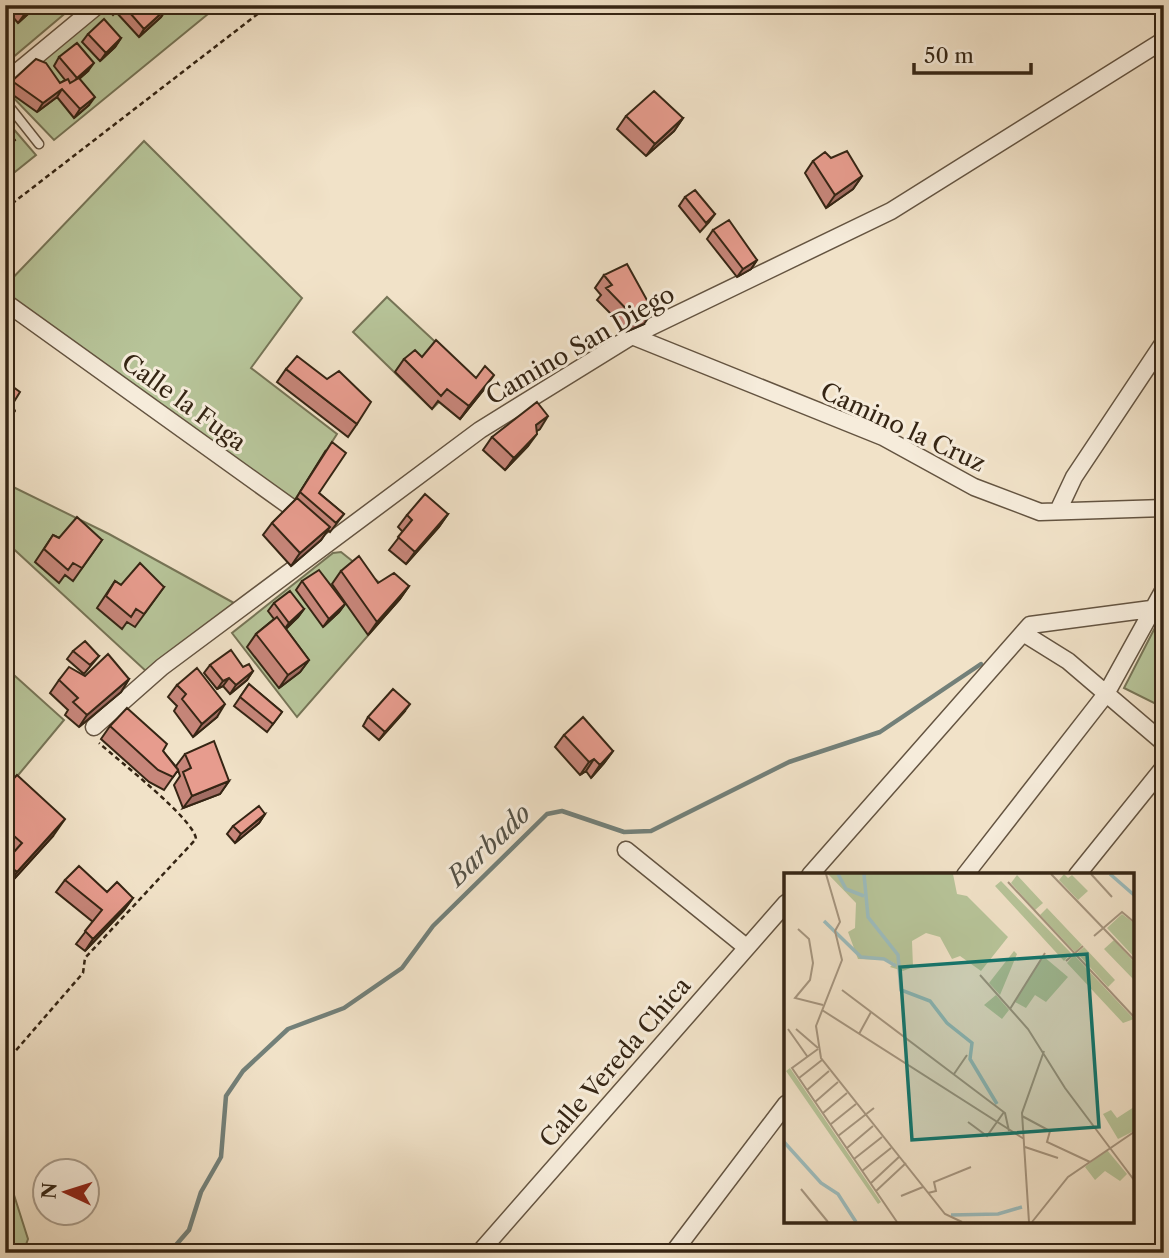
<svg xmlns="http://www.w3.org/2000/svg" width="1169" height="1258" viewBox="0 0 1169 1258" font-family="'Libre Caslon Text',serif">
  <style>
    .green { fill: #b7c499; stroke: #767456; stroke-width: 2 }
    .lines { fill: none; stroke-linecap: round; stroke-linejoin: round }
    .stream { stroke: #738079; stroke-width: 4.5 }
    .lane-casing { stroke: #645441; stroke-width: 11 }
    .street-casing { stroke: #645441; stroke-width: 19 }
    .path { stroke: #352514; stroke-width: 2.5; stroke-dasharray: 5 3.5; stroke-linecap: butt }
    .lane { stroke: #f6ecdb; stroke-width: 8 }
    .street { stroke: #f6ecdb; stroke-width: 16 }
    .wall { fill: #c7867a; stroke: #352514; stroke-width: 2 }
    .shaded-wall { fill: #a26d63; stroke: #352514; stroke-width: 2 }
    .building { fill: #e79c8e; stroke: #352514; stroke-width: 2 }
    .labels { text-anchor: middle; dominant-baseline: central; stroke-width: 6; stroke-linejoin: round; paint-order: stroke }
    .street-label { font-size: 24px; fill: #352514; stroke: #f6ecdb }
    .water-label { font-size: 26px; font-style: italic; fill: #545247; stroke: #f6ecdb }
    .inset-river { fill: none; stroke: #9cbcbd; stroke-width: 3.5 }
    .inset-road { fill: none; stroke: #a69680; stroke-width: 2 }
    .view { fill: #0f766e; fill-opacity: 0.15; stroke: #0f766e; stroke-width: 3.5 }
    .inset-edge { fill: none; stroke: #352514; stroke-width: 3.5 }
  </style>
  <rect width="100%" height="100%" fill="#f1e2c8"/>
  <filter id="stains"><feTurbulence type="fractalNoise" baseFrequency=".00286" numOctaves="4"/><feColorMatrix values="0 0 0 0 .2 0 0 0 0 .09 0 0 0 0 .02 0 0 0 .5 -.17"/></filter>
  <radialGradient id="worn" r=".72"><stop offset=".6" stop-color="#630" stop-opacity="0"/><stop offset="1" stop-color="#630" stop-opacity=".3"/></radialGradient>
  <path class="green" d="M5 5H75L5 64Z
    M109 5H219L54 140 6 90Z
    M5 119 36 155 5 180Z
    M144 141 302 298 251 368 337 434 291 506 5 302V286Z
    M387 297 485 388 460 419 439 402 432 409 353 332Z
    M5 483 109 534 234 603 148 673 5 541Z
    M341 552 400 599 297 717 232 633 333 553Z
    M1164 610V703L1162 707 1124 688Z
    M5 667 64 720 5 791Z
    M7 1173 28 1239 23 1253H5Z"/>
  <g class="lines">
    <path class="stream" d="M169 1253 189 1230 201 1192 221 1157 226 1096 243 1071 288 1029 344 1008 402 968 433 926 547 814 562 811 624 832 651 831 789 762 880 732 981 664"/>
    <g class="lane-casing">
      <path id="lane" d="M5 101 39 144"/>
    </g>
    <g class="street-casing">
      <path id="street" d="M5 82 98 5
        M5 302 306 518
        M632 336 883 437 974 487 1040 512 1164 508
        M1058 511 1074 477 1164 342
        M1023 633 1068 661 1164 743
        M94 727 162 667 480 430 632 336 891 211 1164 40
        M626 850 746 947
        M810 875 1030 625 1151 609
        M965 875 1106 694 1164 589
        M1077 875 1164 767
        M479 1253 786 903
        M673 1253 786 1104"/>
    </g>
    <path class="path" d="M5 209 259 13 262 5
      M5 1063 83 973 85 958 196 839C195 820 118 760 99 743"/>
    <use href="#lane" class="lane"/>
    <use href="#street" class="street"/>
  </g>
  <path class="wall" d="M5 5H38L18 23 5 8Z
    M110 5H164L167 8 161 17 139 37 116 12 113 15 107 9Z
    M88 34 121 38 115 47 100 61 82 42Z
    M59 57 88 71 79 79 89 105 74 118 57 97 37 112 6 90 12 81 60 83 65 80 54 66Z
    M626 116 683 118 674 131 646 156 617 129Z
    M831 158 862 176 853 189 826 208 805 173 813 161Z
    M685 197 715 214 709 222 700 232 679 206Z
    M713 230 757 260 751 269 737 277 707 239Z
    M604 275 644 324 628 331 597 300 601 295 595 288Z
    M422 357 476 378 485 388 460 419 438 401 432 409 395 372 404 359Z
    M286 369 357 424 348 437 277 382Z
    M540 429 536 431 528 446 505 470 483 450 492 437Z
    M326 450 319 493 344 514 330 532 328 530 321 540 291 566 263 535 272 523 295 500Z
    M448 514 439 527 406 564 389 550 403 532 398 527 407 515Z
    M53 535 59 538 102 540 73 581 65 575 59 583 35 562Z
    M341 571 378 583 409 586 400 599 368 635 332 584Z
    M115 581 121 585 164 587 135 627 127 622 122 629 97 608Z
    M302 581 345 604 339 612 323 627 296 590Z
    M274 603 304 609 298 617 286 629 309 660 300 672 279 688 247 647 256 634 274 619 268 611Z
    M73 651 99 656 84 674 67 659Z
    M210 665 243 667 253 671 247 680 230 694 223 686 217 689 204 673Z
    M85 676 129 679 121 692 79 727 65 715 68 710 50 693 59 680Z
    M249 684 282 712 267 732 234 706Z
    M177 685 217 717 193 737 174 711 177 706 168 697Z
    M404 712 379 740 363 726 368 717Z
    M110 726 163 751 177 768 176 766 185 754 229 781 220 794 183 808 174 785 180 776 178 770 164 790 149 782 101 739Z
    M564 735 613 751 604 763 591 778 586 771 580 775 555 747Z
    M5 788 53 836 5 889V861L8 858 5 855Z
    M265 814 259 823 235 843 227 834 233 826Z
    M65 880 107 892 133 898 124 910 85 951 76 944 93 922 56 892Z"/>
  <path class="shaded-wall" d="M34 5H38L18 23 24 15Z
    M167 8 161 17 139 37 144 29Z
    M121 38 115 47 100 61 106 53Z
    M94 63 88 71 71 86 77 78Z
    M62 89 57 97 37 112 43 103Z
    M95 97 89 105 74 118 80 109Z
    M683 118 674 131 646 156 655 144Z
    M15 140 9 148 5 151V147Z
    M862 176 853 189 826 208 835 195Z
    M757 260 751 269 737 277 743 269Z
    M653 311 644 324 628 331 636 319Z
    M494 375 485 388 460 419 469 406Z
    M548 416 540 429 527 437 536 425Z
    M537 434 528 446 505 470 514 458Z
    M448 514 439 527 406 564 415 552Z
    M330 527 321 540 291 566 300 553Z
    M409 586 400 599 368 635 377 622Z
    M345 604 339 612 323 627 329 619Z
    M304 609 298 617 283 631 289 623Z
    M309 660 300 672 279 688 288 675Z
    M253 671 247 680 230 694 236 685Z
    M229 678 223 686 217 689 223 681Z
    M129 679 121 692 79 727 87 715Z
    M225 704 217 717 193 737 202 724Z
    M410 704 404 712 379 740 385 732Z
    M613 751 604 763 591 778 600 765Z
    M594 759 586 771 580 775 589 762Z
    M229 781 220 794 183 808 192 796Z
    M265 814 259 823 235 843 241 834Z
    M65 819 53 836 5 889 17 872Z
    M133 898 124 910 85 951 93 939Z"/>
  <path class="building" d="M16 5H34L24 15Z
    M123 5H164L167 8 144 29Z
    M104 19 121 38 106 53 88 34Z
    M5 23 11 29 5 34Z
    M77 43 94 63 77 78 59 57Z
    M36 59 46 63 60 83 68 79 70 83 79 78 95 97 80 109 62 89 43 103 12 81Z
    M654 91 683 118 655 144 626 116Z
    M5 127 15 140 5 147Z
    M847 151 862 176 835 195 813 161 825 152 831 158Z
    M695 190 715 214 706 223 685 197Z
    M729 220 757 260 743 269 713 230Z
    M627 264 653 311 636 319 606 288 612 285 604 275Z
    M436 340 476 378 485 366 494 375 469 406 447 389 441 396 404 359 415 350 422 357Z
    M297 356 327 379 339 371 371 402 357 424 286 369Z
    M5 381 20 392 12 405 15 411 6 424Z
    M537 402 548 416 536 425 537 434 514 458 492 437Z
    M332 442 346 453 319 493 344 514 336 523 300 492Z
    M425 494 448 514 415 552 398 537 412 520 407 515Z
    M297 498 330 527 300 553 272 523Z
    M77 517 102 540 82 568 73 563 68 570 44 549 53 535 59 538Z
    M359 556 378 583 394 573 409 586 377 622 341 571Z
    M140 563 164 587 144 614 136 609 131 617 106 596 115 581 121 585Z
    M319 570 345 604 329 619 302 581Z
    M290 591 304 609 289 623 274 603Z
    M277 617 309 660 288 675 256 634Z
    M85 641 99 656 90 665 73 651Z
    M231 650 243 667 249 664 253 671 236 685 229 678 223 681 210 665Z
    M108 654 129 679 87 715 73 702 78 698 59 680 69 667 85 676Z
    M197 668 225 704 202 724 182 699 186 694 177 685Z
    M249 684 282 712 273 724 240 697Z
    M393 689 410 704 385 732 368 717Z
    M127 708 167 744 163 751 178 770 173 777 158 770 110 726Z
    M583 717 613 751 600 765 594 759 589 762 564 735Z
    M214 741 229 781 192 796 183 772 191 768 185 754Z
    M17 775 65 819 17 872 5 862 22 843 5 828V788Z
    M259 806 265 814 241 834 233 826Z
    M79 866 107 892 117 882 133 898 93 939 85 931 102 910 65 880Z"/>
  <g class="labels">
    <g class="street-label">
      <text transform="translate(580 345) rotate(-30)">Camino San Diego</text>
      <text transform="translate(184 402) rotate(36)">Calle la Fuga</text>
      <text transform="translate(903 427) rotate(25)">Camino la Cruz</text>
      <text transform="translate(615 1062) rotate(-49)">Calle Vereda Chica</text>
    </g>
    <g class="water-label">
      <text transform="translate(489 845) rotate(-44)">Barbado</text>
    </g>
  </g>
  <g transform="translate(784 873)">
    <rect width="350" height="350" fill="#f1e2c8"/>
    <path d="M44 1H169L173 21 183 23 224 64 197 98 176 83 168 86 156 64 142 60 128 68 129 94 119 98 106 94 110 90 104 87 74 86 64 59 71 55 72 30ZM280 1 284 5 288 2 304 18 294 27 275 7ZM233 2 259 30 251 37 227 10ZM217 8 287 80 280 88 211 13ZM263 35 298 72 291 79 256 42ZM338 41 350 50V84L323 55ZM330 67 350 89V107L320 76ZM300 74 331 107 324 114 293 80ZM230 78 233 81 216 122 205 110ZM290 82 350 146 339 150 283 90ZM259 83 284 104 262 129 251 122 242 135 231 129ZM212 122 225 137 218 146 200 132ZM6 195 97 329 94 331 2 198ZM350 234V258L334 266 319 241 327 237 333 245ZM323 277 343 301 336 308 321 298 311 307 301 294Z" fill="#b7c499"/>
    <path class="inset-river" d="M54 1 62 16 80 23M80 1 84 44 114 82 117 117 146 128 163 150 188 170 186 186 213 231M326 1 350 22M40 48 77 84 100 86 112 93M0 269 37 310 54 321 72 349M167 342 214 341 238 334"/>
    <path class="inset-road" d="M42 1 56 49 51 58 58 87 32 153 37 185 161 341 178 349M267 1 350 87M307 1 328 24M224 9 350 144M14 56 25 66 29 90 26 107 11 125 39 132M310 63 338 39 350 49M282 88 299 73M196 102 244 156 281 215 350 307M58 117 221 240 225 258M226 136 261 80M38 137 240 266M4 156 23 183M12 156 34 175M75 161 87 139M34 176 8 195 113 349M170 201 183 182M15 205 38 187M23 217 45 198M31 229 54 209M39 240 63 220M238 243 266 258 263 269 306 289M184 249 203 263 220 239M47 251 72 231M54 263 90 235M241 274 274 285M63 275 89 253M70 286 98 264M78 298 107 275M87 310 116 283M17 316 44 349M92 318 122 290M144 320 152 318 150 309 187 294M117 323 139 314M245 349 238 240 260 178M248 349 284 304 350 259"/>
    <path class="view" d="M303 81 315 254 128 267 116 94Z"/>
    <rect width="350" height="350" class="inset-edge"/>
  </g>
  <rect width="1169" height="1258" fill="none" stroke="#f1e2c8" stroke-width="28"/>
  <rect x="7" y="7" width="1155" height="1244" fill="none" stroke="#352514" stroke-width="3.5"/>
  <rect x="14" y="14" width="1141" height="1230" fill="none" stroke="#352514" stroke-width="2"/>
  <g transform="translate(66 1192) rotate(274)"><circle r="33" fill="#f6ecdb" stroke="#a99c8b" stroke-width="2"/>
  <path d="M0-5L12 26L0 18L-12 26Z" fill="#8f2418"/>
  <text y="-10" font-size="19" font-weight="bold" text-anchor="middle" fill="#352514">N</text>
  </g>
  <path d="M914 63v10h117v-10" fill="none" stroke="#352514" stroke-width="3.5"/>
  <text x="924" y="63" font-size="21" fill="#352514" stroke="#f6ecdb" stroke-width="5" paint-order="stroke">50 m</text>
  <rect width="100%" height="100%" filter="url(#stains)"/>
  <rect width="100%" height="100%" fill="url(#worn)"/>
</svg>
